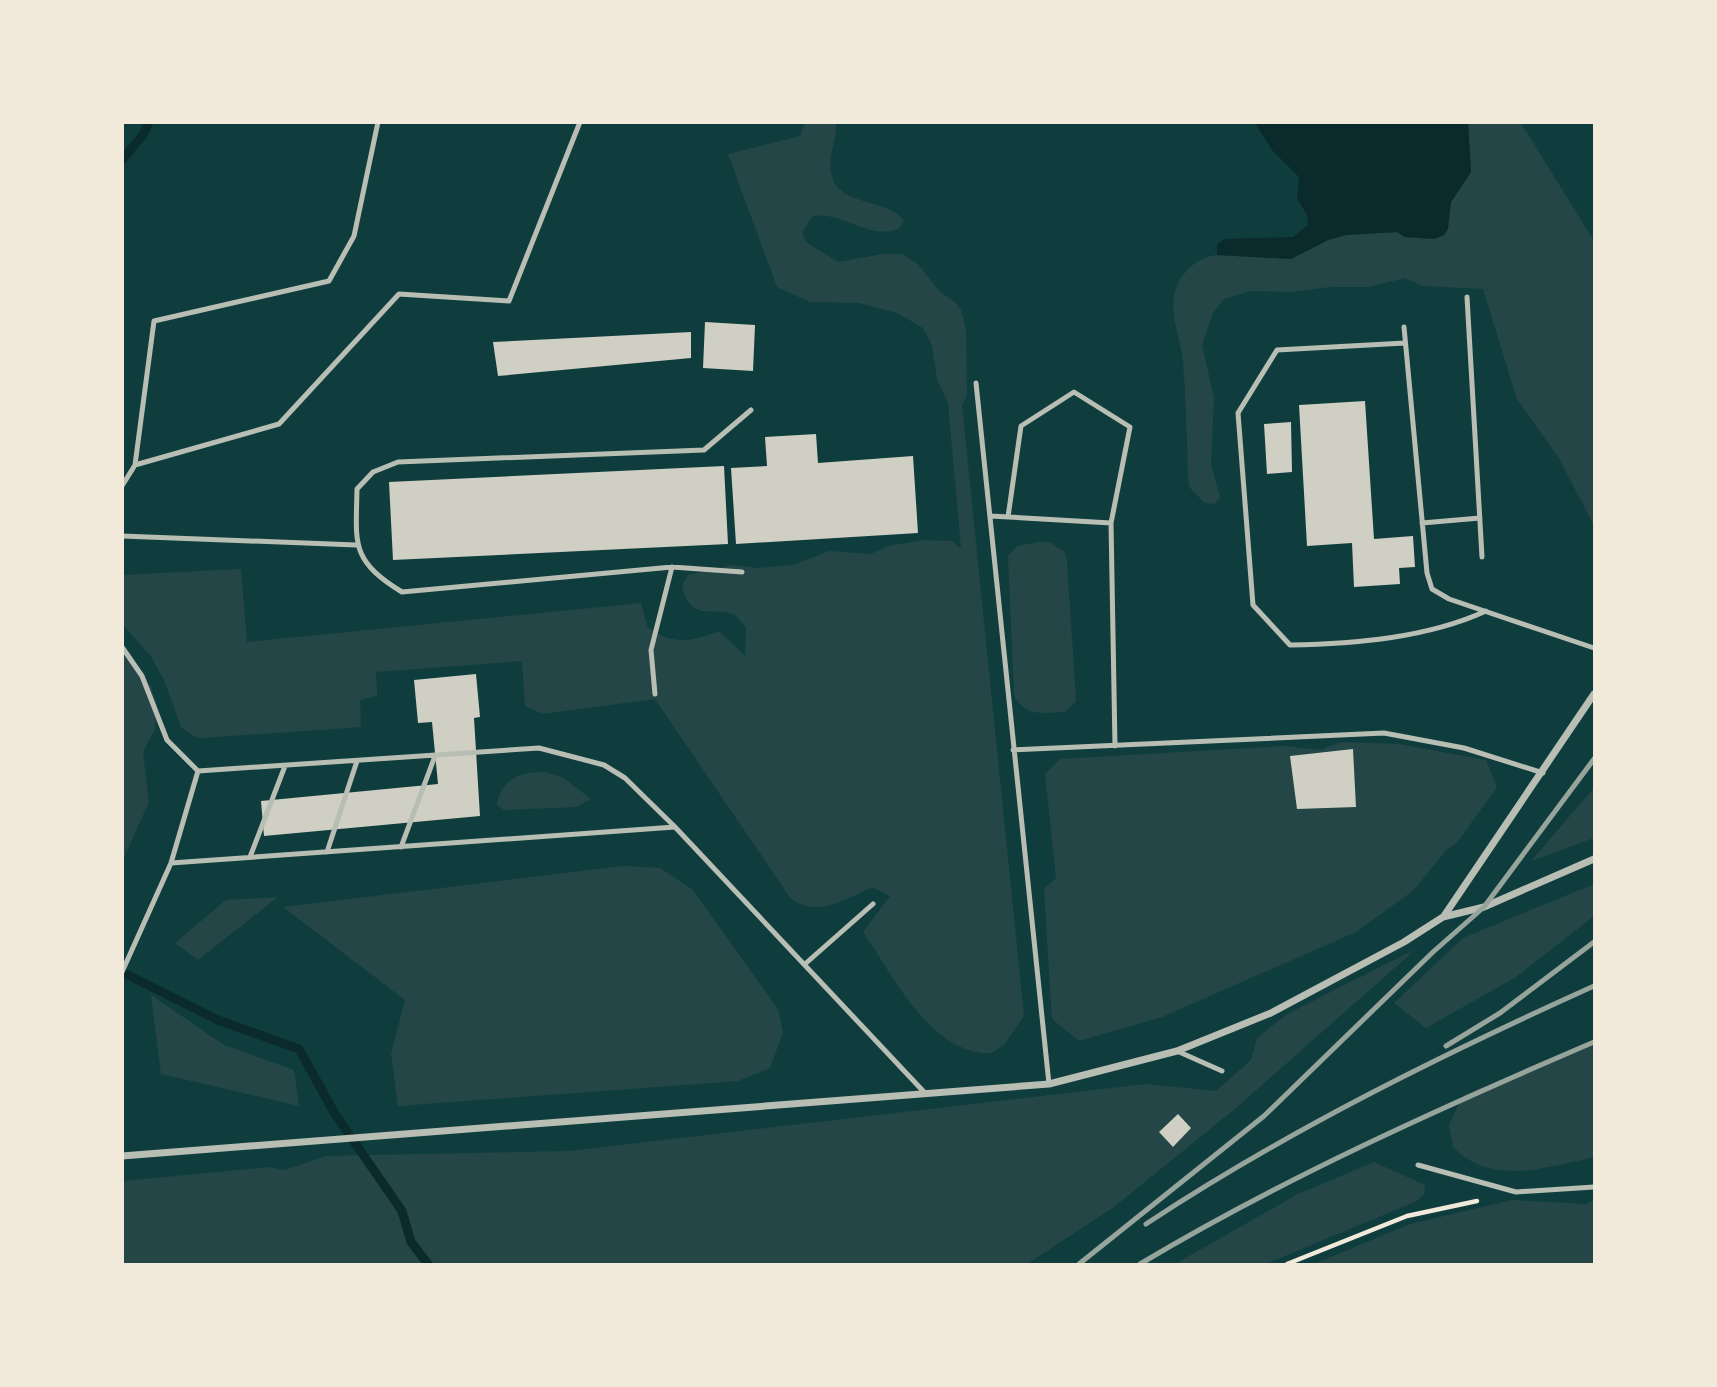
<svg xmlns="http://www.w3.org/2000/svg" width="1717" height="1387" viewBox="0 0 1717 1387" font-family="'Fira Sans',sans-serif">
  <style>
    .green { fill: #244646 }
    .water { fill: #0a2a2b }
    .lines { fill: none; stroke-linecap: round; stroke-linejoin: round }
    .stream { stroke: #0a2a2b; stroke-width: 9 }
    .building { fill: #cfcfc3 }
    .path { stroke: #f1e9da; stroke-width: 4.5 }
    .service { stroke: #b8beb3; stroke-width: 5 }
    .minor { stroke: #b8beb3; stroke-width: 7 }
    .rail { stroke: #97a49c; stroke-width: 5 }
  </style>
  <rect width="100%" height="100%" fill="#0f3d3e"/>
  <path class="green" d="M805 123H836C837 139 828 156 831 172 837 208 885 196 904 221L898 229C867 240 843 211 813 216L802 232 806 242 838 262 883 254H902L918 264 939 291 955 302 961 310 966 330 967 395 962 405 1024 1016 1005 1044 992 1053C931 1056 893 975 863 932L890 896 872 887C846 899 818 918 791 899L655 699 543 714 525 706 522 661 376 672 377 696 360 700 361 727 202 738 192 735 181 727 164 680 152 658 123 625V575L241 569 247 642 641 603 647 626C671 646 692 642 719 631L745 656 746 627 734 614C709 607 691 622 682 586L688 575 733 565 757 568 793 565 829 551 871 554 888 546 924 540 951 541 961 548 948 403 937 380 932 345 923 328 897 313 859 303 810 302 777 287 728 154 800 136Z
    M1468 123H1521L1594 241V526L1560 460 1517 399 1483 289 1423 286 1405 278 1369 287H1330L1292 292 1251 291 1224 299 1213 313 1202 345 1214 398 1211 464 1220 498 1214 504 1205 503 1190 488 1188 479C1187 440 1186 400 1183 361 1181 339 1169 314 1175 292 1180 273 1197 257 1217 255L1291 259 1328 240 1346 235 1397 232 1405 237 1434 239 1444 235 1451 202 1471 172Z
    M1039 542H1049L1064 551 1067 561 1076 701 1065 712C1044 713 1026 717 1014 696L1008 556 1017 546Z
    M123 654 151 686 158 709 154 731 143 752 149 802 123 860Z
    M1340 742 1399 744 1486 760 1497 787 1456 844 1447 849 1414 890 1356 932 1162 1017 1079 1041 1052 1019 1044 889 1056 878 1045 774 1060 759 1284 746 1321 750Z
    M544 772 562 777 591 799 576 807 504 810 497 805C500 780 521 771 544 772Z
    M1594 788V838L1531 861Z
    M623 866 660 868 693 890 778 1009 783 1032 770 1068 738 1081 398 1106 391 1054 405 1000 283 907Z
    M1594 884V916L1516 977 1426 1028 1394 1003 1463 938Z
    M278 897 198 960 175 943 226 900Z
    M1416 949 1236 1108 1114 1207 1027 1264H123V1181L269 1167 285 1170 326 1156 569 1151 1146 1084 1216 1091 1251 1060 1257 1038 1287 1014Z
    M151 995 224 1045 294 1070 299 1106 161 1074Z
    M1594 1045V1157C1548 1167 1491 1187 1453 1147L1449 1125 1463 1095Z
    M1374 1162 1425 1185 1424 1194 1417 1201 1266 1264H1175L1298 1194Z
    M1594 1199V1264H1314L1410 1224 1512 1200 1586 1204Z"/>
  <path class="water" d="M1255 123H1468L1471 172 1451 202 1448 229 1444 235 1434 239 1405 237 1397 232 1346 235 1328 240 1291 259 1217 255V245L1224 239 1293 237 1308 225 1307 215 1297 198 1299 177 1272 150Z"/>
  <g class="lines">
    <path class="stream" d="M122 160 143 135 149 122
      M122 972 218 1020 299 1049 335 1114 402 1211 411 1242 428 1264"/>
  </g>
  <path class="building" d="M705 322 755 325 753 371 703 368Z
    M691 332V358L498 376 493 342Z
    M1365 401 1374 539 1413 536 1415 567 1399 568 1400 584 1354 587 1352 543 1307 546 1299 405Z
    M1291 422 1292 472 1267 474 1264 424Z
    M816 434 818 463 913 456 918 533 736 544 731 468 767 466 765 437Z
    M724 466 728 544 393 560 389 482Z
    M476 674 480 717 474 718 480 816 264 836 261 801 438 784 432 722 418 723 414 680Z
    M1353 749 1356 807 1297 809 1290 756Z
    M1178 1114 1191 1128 1173 1147 1159 1132Z"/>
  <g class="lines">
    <path class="path" d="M1287 1264 1407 1216 1477 1201"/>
    <path class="service" d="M1467 297 1482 557
      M1404 327 1427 573 1432 589 1449 599 1594 648
      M1405 343 1277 350 1238 413 1253 605 1290 645C1354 644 1427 638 1486 611
      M976 383 1049 1084
      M135 465 154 321 329 281 354 236 378 122
      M122 486 135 465 279 424 399 294 509 301 580 122
      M990 516 1111 523 1115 746
      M1008 517 1021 426 1074 392 1130 427 1111 523
      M1422 523 1480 518
      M122 536 356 545
      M742 572 672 567 402 592C350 560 356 544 357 489L373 472 398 462 704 450 751 410
      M122 647 142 676 167 740 198 771 539 748 604 765 625 778 675 827 924 1092
      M655 694 651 650 672 567
      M1013 750 1384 733 1464 748 1543 773
      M401 847 435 756
      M327 852 357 761
      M250 857 285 766
      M171 863 675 827
      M805 964 873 904
      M122 972 171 863 198 771
      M1177 1051 1222 1071
      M1418 1165 1516 1192 1594 1187"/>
    <path class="minor" d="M1444 916 1594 694
      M122 1156 1049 1084 1177 1051 1271 1013 1404 942 1443 917 1484 907 1594 859"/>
    <path class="rail" d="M1446 1046 1500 1013 1594 942
      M1146 1224C1287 1131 1441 1055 1594 986
      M1079 1264 1264 1116 1433 952 1484 907 1594 759
      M1140 1264C1284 1178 1440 1108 1594 1042"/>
  </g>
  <rect width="1717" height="1387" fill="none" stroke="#f1e9da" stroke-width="248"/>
</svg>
